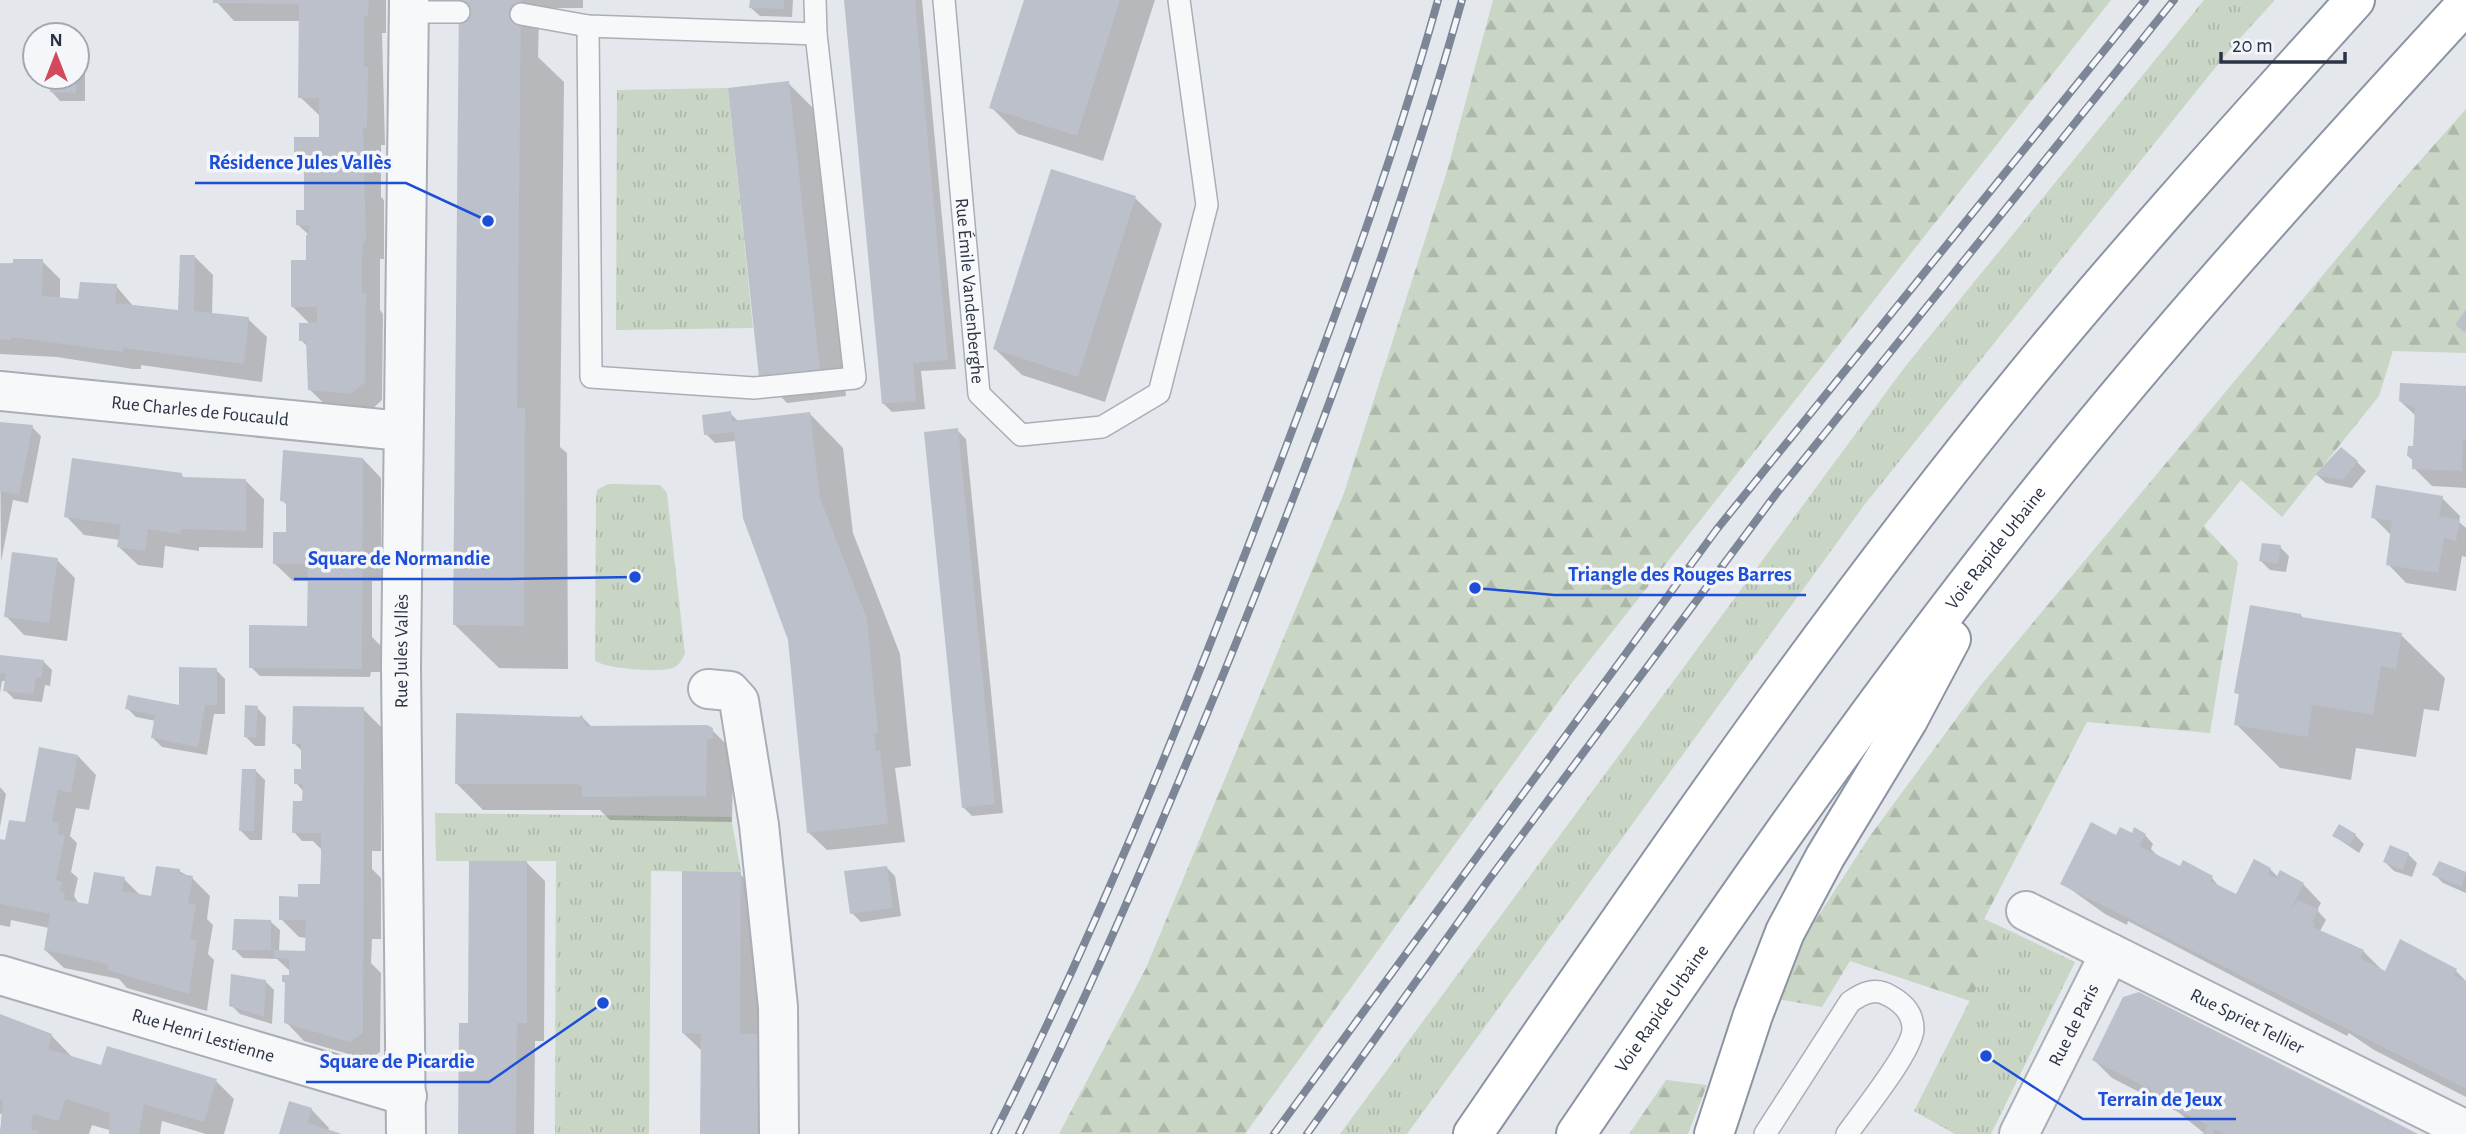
<svg xmlns="http://www.w3.org/2000/svg" width="2466" height="1134" viewBox="0 0 2466 1134" font-family="'Alegreya Sans',sans-serif">
  <style>
    .grass { fill: url(#grass-tufts) }
    .forest { fill: url(#forest-firs) }
    .shadow { fill: #0003 }
    .building { fill: #bbc0ca }
    .lines { fill: none; stroke-linecap: round; stroke-linejoin: round }
    .service-casing { stroke: #a9aeb7; stroke-width: 24 }
    .minor-casing { stroke: #a9aeb7; stroke-width: 42 }
    .tertiary-casing { stroke: #a9aeb7; stroke-width: 42 }
    .trunk-casing { stroke: #8b94a3; stroke-width: 42 }
    .service { stroke: #f7f8fa; stroke-width: 21 }
    .minor { stroke: #f7f8fa; stroke-width: 38 }
    .tertiary { stroke: #f7f8fa; stroke-width: 38 }
    .trunk { stroke: #fff; stroke-width: 38 }
    .rail-casing { stroke: #7d8696; stroke-width: 8 }
    .rail { stroke: #f4f6f9; stroke-width: 5; stroke-dasharray: 16; stroke-linecap: butt }
    .labels { text-anchor: middle; dominant-baseline: central; stroke-width: 7; stroke-linejoin: round; paint-order: stroke }
    .street-label { font-size: 19px; fill: #2b3445; stroke: #f4f6f9 }
    .leader { fill: none; stroke: #1d4ed8; stroke-width: 2.5 }
    .callout-dot { fill: #1d4ed8; stroke: #f4f6f9; stroke-width: 2.5 }
    .callout-label { font-size: 21px; text-anchor: middle; font-weight: bold; fill: #1d4ed8; stroke: #f4f6f9; stroke-width: 7; stroke-linejoin: round; paint-order: stroke }
  </style>
  <defs>
    <pattern id="grass-tufts" width="24" height="20" patternUnits="userSpaceOnUse" patternTransform="scale(1.75)"><rect width="24" height="20" fill="#c9d6c5"/><path d="M3 7l-1-3M5 7V3M7 7l1-3M15 17l-1-3M17 17v-4M19 17l1-3" fill="none" stroke="#adb8ab"/></pattern>
    <pattern id="forest-firs" width="22" height="20" patternUnits="userSpaceOnUse" patternTransform="scale(1.75)"><rect width="22" height="20" fill="#c9d6c5"/><path d="M5 1l3.5 6h-7zM16 11l3.5 6h-7z" fill="#adb8ab"/></pattern>
  </defs>
  <rect width="100%" height="100%" fill="#e4e7ec"/>
  <path class="grass" d="M2204 0H2275L2231 48 1865 504 1407 1134H1340L1904 368Z
    M728 88 753 328 616 330 617 90Z
    M608 484 660 485 667 493 685 654C681 661 678 668 669 669 653 672 609 669 595 661L596 502 597 490Z
    M435 813 731 817 741 872 651 871 649 1134H555L556 861H436Z
    M2006 929 2075 962 1991 1134H1955L1914 1111Z"/>
  <path class="forest" d="M1493 0H2111L1571 684 1245 1134H1059L1146 968 1344 493 1447 171Z
    M2466 109V353L2393 351 2379 396 2282 517 2241 480 2204 526 2238 562 2210 733 2087 722 1984 919 2006 929 1970 1001 1850 961 1822 1007 1778 999 1804 938 1870 836 1981 685 2388 197Z
    M1666 1080 1707 1085 1688 1134H1629Z"/>
  <path class="shadow" d="M215 0H386V33H382L385 145H381V197L384 200V259H380V310L383 314 382 400 370 411 328 407 309 389 308 347 301 340 311 325 293 307 308 262V234L298 225 308 212 306 162 296 152 320 139V116L300 97V21H234Z
    M449 0H583V8H528L539 18 538 57 564 82 560 447 567 453 568 669 499 668 455 625 461 12Z
    M752 0H793L792 17 760 16 751 8Z
    M846 0H922L956 369 921 371 925 409 892 412 883 403Z
    M1026 0H1155L1103 161 1018 134 991 107Z
    M77 64 85 72V101H60L52 92V77H77Z
    M788 83 815 110 846 396 787 403 761 376Z
    M1135 198 1162 224 1105 402 1022 375 995 349Z
    M195 257 213 275 212 315 248 319 267 337 262 382 141 365V369H133L57 357 0 354V264L42 261 60 279V299L79 301 116 286 134 307 180 312Z
    M2466 388V488L2432 486 2414 468V461L2408 456 2415 448 2416 416 2400 401Z
    M730 413 739 422 810 414 843 448 853 533 900 654 911 766 895 768 905 842 827 850 808 832 789 640 736 441 715 443 706 434Z
    M0 423 32 427 41 436 28 503 13 500 1 562Z
    M957 430 966 439 1003 813 972 816 963 807Z
    M363 459 381 478V581H372V637L381 646 380 672H371L370 677 260 676 251 667 309 628V581H293L274 563 288 534V506L282 500Z
    M2357 462 2366 471 2352 488 2326 483 2317 475Z
    M181 475 186 479 245 480 264 499 263 548 199 547V551L165 546 163 568 138 565 119 547 120 540 84 535 66 516Z
    M2442 498 2460 516 2459 522 2466 528V557L2462 556 2456 591 2406 583 2388 564 2391 535 2373 517Z
    M2280 547 2289 556 2286 572 2270 570 2261 561Z
    M57 560 75 578 67 641 24 635 6 616Z
    M2300 615 2305 619 2401 635 2445 678 2439 711 2424 709 2416 757 2356 748 2351 780 2280 768 2236 724 2241 697 2236 692Z
    M0 657 43 661 52 670 50 686 45 685 42 702 14 699 5 690 6 681H2L0 693Z
    M216 670 225 679V714H214L207 755 162 747 153 738 156 721 136 717 127 708H181Z
    M257 708 266 717 265 746H255L246 737Z
    M363 709 381 727V851H372V869L381 878V939H372L371 963 381 973 380 1052 369 1060 304 1041 286 1022V984L283 981 291 977V972L277 959 243 958 234 949 271 922 280 930 279 952 310 953 307 938 299 937 281 919 300 898 321 886 322 850 313 841H302L294 832 304 792 296 783 303 771V752L294 743Z
    M582 717 593 728 712 730 739 757 733 765 732 822 610 820 600 810H483L456 783Z
    M78 756 96 775 89 810 76 808 70 836 77 843 71 872 78 878 74 896 79 904 90 906 124 879 141 896 153 898 179 871 192 878 210 896 207 919 213 925 208 954 214 960 207 1011 127 988 119 979 64 968 45 950 49 928 11 920 10 927 0 925V841L6 842 26 824Z
    M256 771 265 780 262 840H250L241 831Z
    M0 787 6 794 0 827Z
    M2145 835 2153 844 2151 849 2161 859 2180 869 2184 862 2212 878 2220 888 2235 895 2270 869 2278 877 2303 884 2321 903 2317 910 2326 920 2320 931 2363 951 2384 972 2456 971 2466 981V1097L2374 1050 2349 1033 2347 1036 2128 921 2127 925 2105 914 2062 883 2114 836Z
    M2355 835 2364 844 2359 853 2334 836Z
    M2408 854 2417 863 2412 877 2394 871 2385 862Z
    M526 862 545 881 544 1041H535L534 1134H460L470 1025Z
    M2440 863 2466 874V893L2443 883 2434 874Z
    M886 867 895 876 901 916 861 922 852 913Z
    M740 874 758 892V1035L777 1054 776 1134H702V1051L683 1033Z
    M265 981 274 990 272 1024 240 1014 231 1005Z
    M0 1016 51 1035 73 1058 103 1067 216 1081 234 1099 224 1134H206L162 1121 160 1134H110L109 1130 92 1125 89 1134H0L2 1114H0Z
    M2094 1060 2414 1134H2205L2178 1112 2112 1078Z
    M311 1109 329 1128 328 1131 338 1134H281Z"/>
  <path class="building" d="M213 0H369L368 16H364V67H368L367 128H363L366 241H363L362 261V293H366L365 382 351 394 308 390 306 341H299V323H317V307H291V260H306V235L309 234V226L296 225V210H304V154L294 153V137H319V98H298L299 4 213 3Z
    M459 0H521L517 408H525L524 626 453 625Z
    M750 0H784V9L749 8Z
    M844 0H915L948 360 913 363 916 401 882 404Z
    M1024 0H1120L1077 136 989 108Z
    M50 77H77L76 93 50 92Z
    M789 81 820 370 759 377 728 88Z
    M1051 169 1136 196 1078 377 993 349Z
    M180 255H195L194 311 249 317 244 364 124 348 123 352 11 337 10 340 0 339V263L13 264V259H43L42 296 78 299 80 282 117 284 115 303 178 310Z
    M2466 309V333L2455 325Z
    M2400 383 2466 386V440H2463L2462 471 2412 469V457L2407 456 2408 446H2413L2415 408 2399 401Z
    M731 411 732 421 810 412 820 498 867 619 878 733H874L876 751 880 750 888 824 807 833 788 640 743 518 734 432 704 435 702 415Z
    M0 422 33 425 19 495 0 491Z
    M958 428 995 804 962 808 924 432Z
    M2341 447 2358 461 2343 480 2315 475Z
    M283 450 363 458 362 669 249 668V625L307 626 308 564H273V532H286V502L280 501Z
    M72 458 182 473V477L246 479V531L181 529V534L148 529 145 551 117 547 121 525 64 517Z
    M2376 485 2443 496 2439 516 2460 520 2456 541 2444 538 2438 573 2386 565 2392 521 2371 518Z
    M2262 543 2281 545 2278 564 2259 561Z
    M12 552 58 558 49 623 4 617Z
    M2250 605 2301 614V617L2402 633 2396 669 2381 666 2373 715 2312 705 2308 737 2234 725 2239 694 2234 693Z
    M0 655 44 660 41 678 36 677 33 694 3 691 6 674 0 673Z
    M179 667 217 668V705H205L198 747 151 738 155 715 125 709 128 695 179 705Z
    M245 705 258 706 256 738 244 737Z
    M293 706 364 707 363 1033 350 1042 284 1023 285 982H282V975H289V959L274 958V950L305 951 306 920H279V896L298 897V884H320L321 857V833H292L293 801H302L303 784H294V769H301V744H292Z
    M456 713 579 717 582 715 586 726 707 725 713 728V739H707L706 799 703 796 582 797V787L578 784H455Z
    M39 747 78 755 71 793 58 790 52 822 59 823 58 834 65 836 56 880 62 882 60 892 65 893 64 900 88 904 94 872 125 877 122 891 151 896 156 866 180 869V874L193 876 188 904 196 905 190 939 197 940 189 994 107 970 108 964 44 950 50 914 0 904V839L5 840 9 820 25 822Z
    M242 769H256L254 831H239Z
    M2091 822 2116 835 2120 827 2132 833 2134 827 2146 834 2139 846 2180 866 2183 860 2213 876 2210 881 2236 894 2254 859 2271 868 2268 874 2276 878 2280 870 2304 883 2290 911 2298 900 2319 909 2312 922 2315 923 2313 927 2364 950 2360 958 2385 971 2400 939 2457 969 2454 975 2466 981V1089L2060 884Z
    M2339 824 2356 834 2350 845 2332 836Z
    M2390 845 2409 853 2403 870 2383 862Z
    M469 861H527V1023H517L516 1134H458L459 1023H468Z
    M2439 861 2466 872 2462 887 2432 875Z
    M887 866 893 908 850 914 844 871Z
    M682 871 741 872 740 1034H759L758 1134H700L701 1034 682 1033Z
    M234 919 271 920V950H232Z
    M231 974 266 980 264 1017 229 1006Z
    M2139 992 2371 1110 2418 1134H2225L2215 1129 2213 1134H2203L2208 1125 2170 1106 2173 1101 2092 1060 2123 997Z
    M0 1014 52 1034 48 1049 101 1065 107 1046 217 1079 204 1122 144 1104 139 1134H109L110 1113 66 1099 58 1121 33 1114 31 1130 39 1131 38 1134H0L3 1101 0 1100Z
    M289 1101 312 1108 308 1123 342 1134H279Z"/>
  <g class="lines">
    <g class="service-casing">
      <g id="service">
        <path id="s1" d="M944 0 979 394 1021 435 1102 427 1159 393 1207 205 1179 0"/>
        <path d="M409 12H459"/>
        <path d="M521 14 588 26 816 34 815 0"/>
        <path d="M588 26 591 377 754 388 855 378 816 34"/>
        <path d="M1765 1134 1850 1002C1863 993 1875 987 1890 996 1903 1003 1913 1013 1913 1029 1913 1050 1861 1114 1847 1134"/>
      </g>
    </g>
    <g class="minor-casing">
      <g id="minor">
        <path id="s2" d="M0 391 402 431"/>
        <path d="M708 689 730 691 739 701 759 825 778 1007 779 1134"/>
        <path id="s3" d="M2026 911 2466 1130"/>
        <path id="s4" d="M0 975 407 1096"/>
        <path id="s5" d="M2019 1134 2110 953"/>
      </g>
    </g>
    <g class="tertiary-casing">
      <g id="tertiary">
        <path id="s6" d="M406 1134 401 665 409 0"/>
      </g>
    </g>
    <g class="trunk-casing">
      <g id="trunk">
        <path d="M1473 1134C1650 876 1827 617 2026 375 2132 246 2244 123 2355 0"/>
        <path id="s7" d="M1576 1134C1714 931 1854 727 2006 534 2150 350 2308 176 2466 4"/>
        <path d="M1714 1134 1753 1015 1785 932 1825 857 1908 720 1951 639"/>
      </g>
    </g>
    <use href="#service" class="service"/>
    <use href="#minor" class="minor"/>
    <use href="#tertiary" class="tertiary"/>
    <use href="#trunk" class="trunk"/>
    <g class="rail-casing">
      <path id="rail" d="M994 1134C1095 933 1180 725 1260 515 1325 345 1389 176 1438 0
        M1019 1134C1094 984 1159 830 1223 675 1313 454 1397 230 1462 0
        M1274 1134 1717 529 2145 0
        M1307 1134 1487 882 1776 494 2174 0"/>
    </g>
    <use href="#rail" class="rail"/>
  </g>
  <g class="labels">
    <g class="street-label">
      <text stroke="none"><textPath href="#s1" startOffset="292">Rue Émile Vandenberghe</textPath></text>
      <text stroke="none"><textPath href="#s2" startOffset="201">Rue Charles de Foucauld</textPath></text>
      <text stroke="none"><textPath href="#s7" startOffset="721">Voie Rapide Urbaine</textPath></text>
      <text stroke="none"><textPath href="#s6" startOffset="483">Rue Jules Vallès</textPath></text>
      <text stroke="none"><textPath href="#s7" startOffset="152">Voie Rapide Urbaine</textPath></text>
      <text stroke="none"><textPath href="#s3" startOffset="247">Rue Spriet Tellier</textPath></text>
      <text stroke="none"><textPath href="#s5" startOffset="122">Rue de Paris</textPath></text>
      <text stroke="none"><textPath href="#s4" startOffset="212">Rue Henri Lestienne</textPath></text>
    </g>
  </g>
  <path class="leader" d="M488 221L406 183H195M635 577L504 579H294M1475 588L1554 595H1806M603 1003L489 1082H306M1986 1056L2083 1119H2236"/>
  <g class="callout-dot">
    <circle cx="488" cy="221" r="7"/>
    <circle cx="635" cy="577" r="7"/>
    <circle cx="1475" cy="588" r="7"/>
    <circle cx="603" cy="1003" r="7"/>
    <circle cx="1986" cy="1056" r="7"/>
  </g>
  <g class="callout-label">
    <text x="300" y="169">Résidence Jules Vallès</text>
    <text x="399" y="565">Square de Normandie</text>
    <text x="1680" y="581">Triangle des Rouges Barres</text>
    <text x="397" y="1068">Square de Picardie</text>
    <text x="2160" y="1106">Terrain de Jeux</text>
  </g>
  <g transform="translate(56 56)"><circle r="33" fill="#f4f6f9" stroke="#a4a8b1" stroke-width="2"/>
  <path d="M0-5L12 26L0 18L-12 26Z" fill="#d1495b"/>
  <text y="-10" font-size="19" font-weight="bold" text-anchor="middle" fill="#2b3445">N</text>
  </g>
  <path d="M2221 52v10h124v-10" fill="none" stroke="#2b3445" stroke-width="3.5"/>
  <text x="2232" y="52" font-size="21" fill="#2b3445" stroke="#f4f6f9" stroke-width="5" paint-order="stroke">20 m</text>
</svg>
